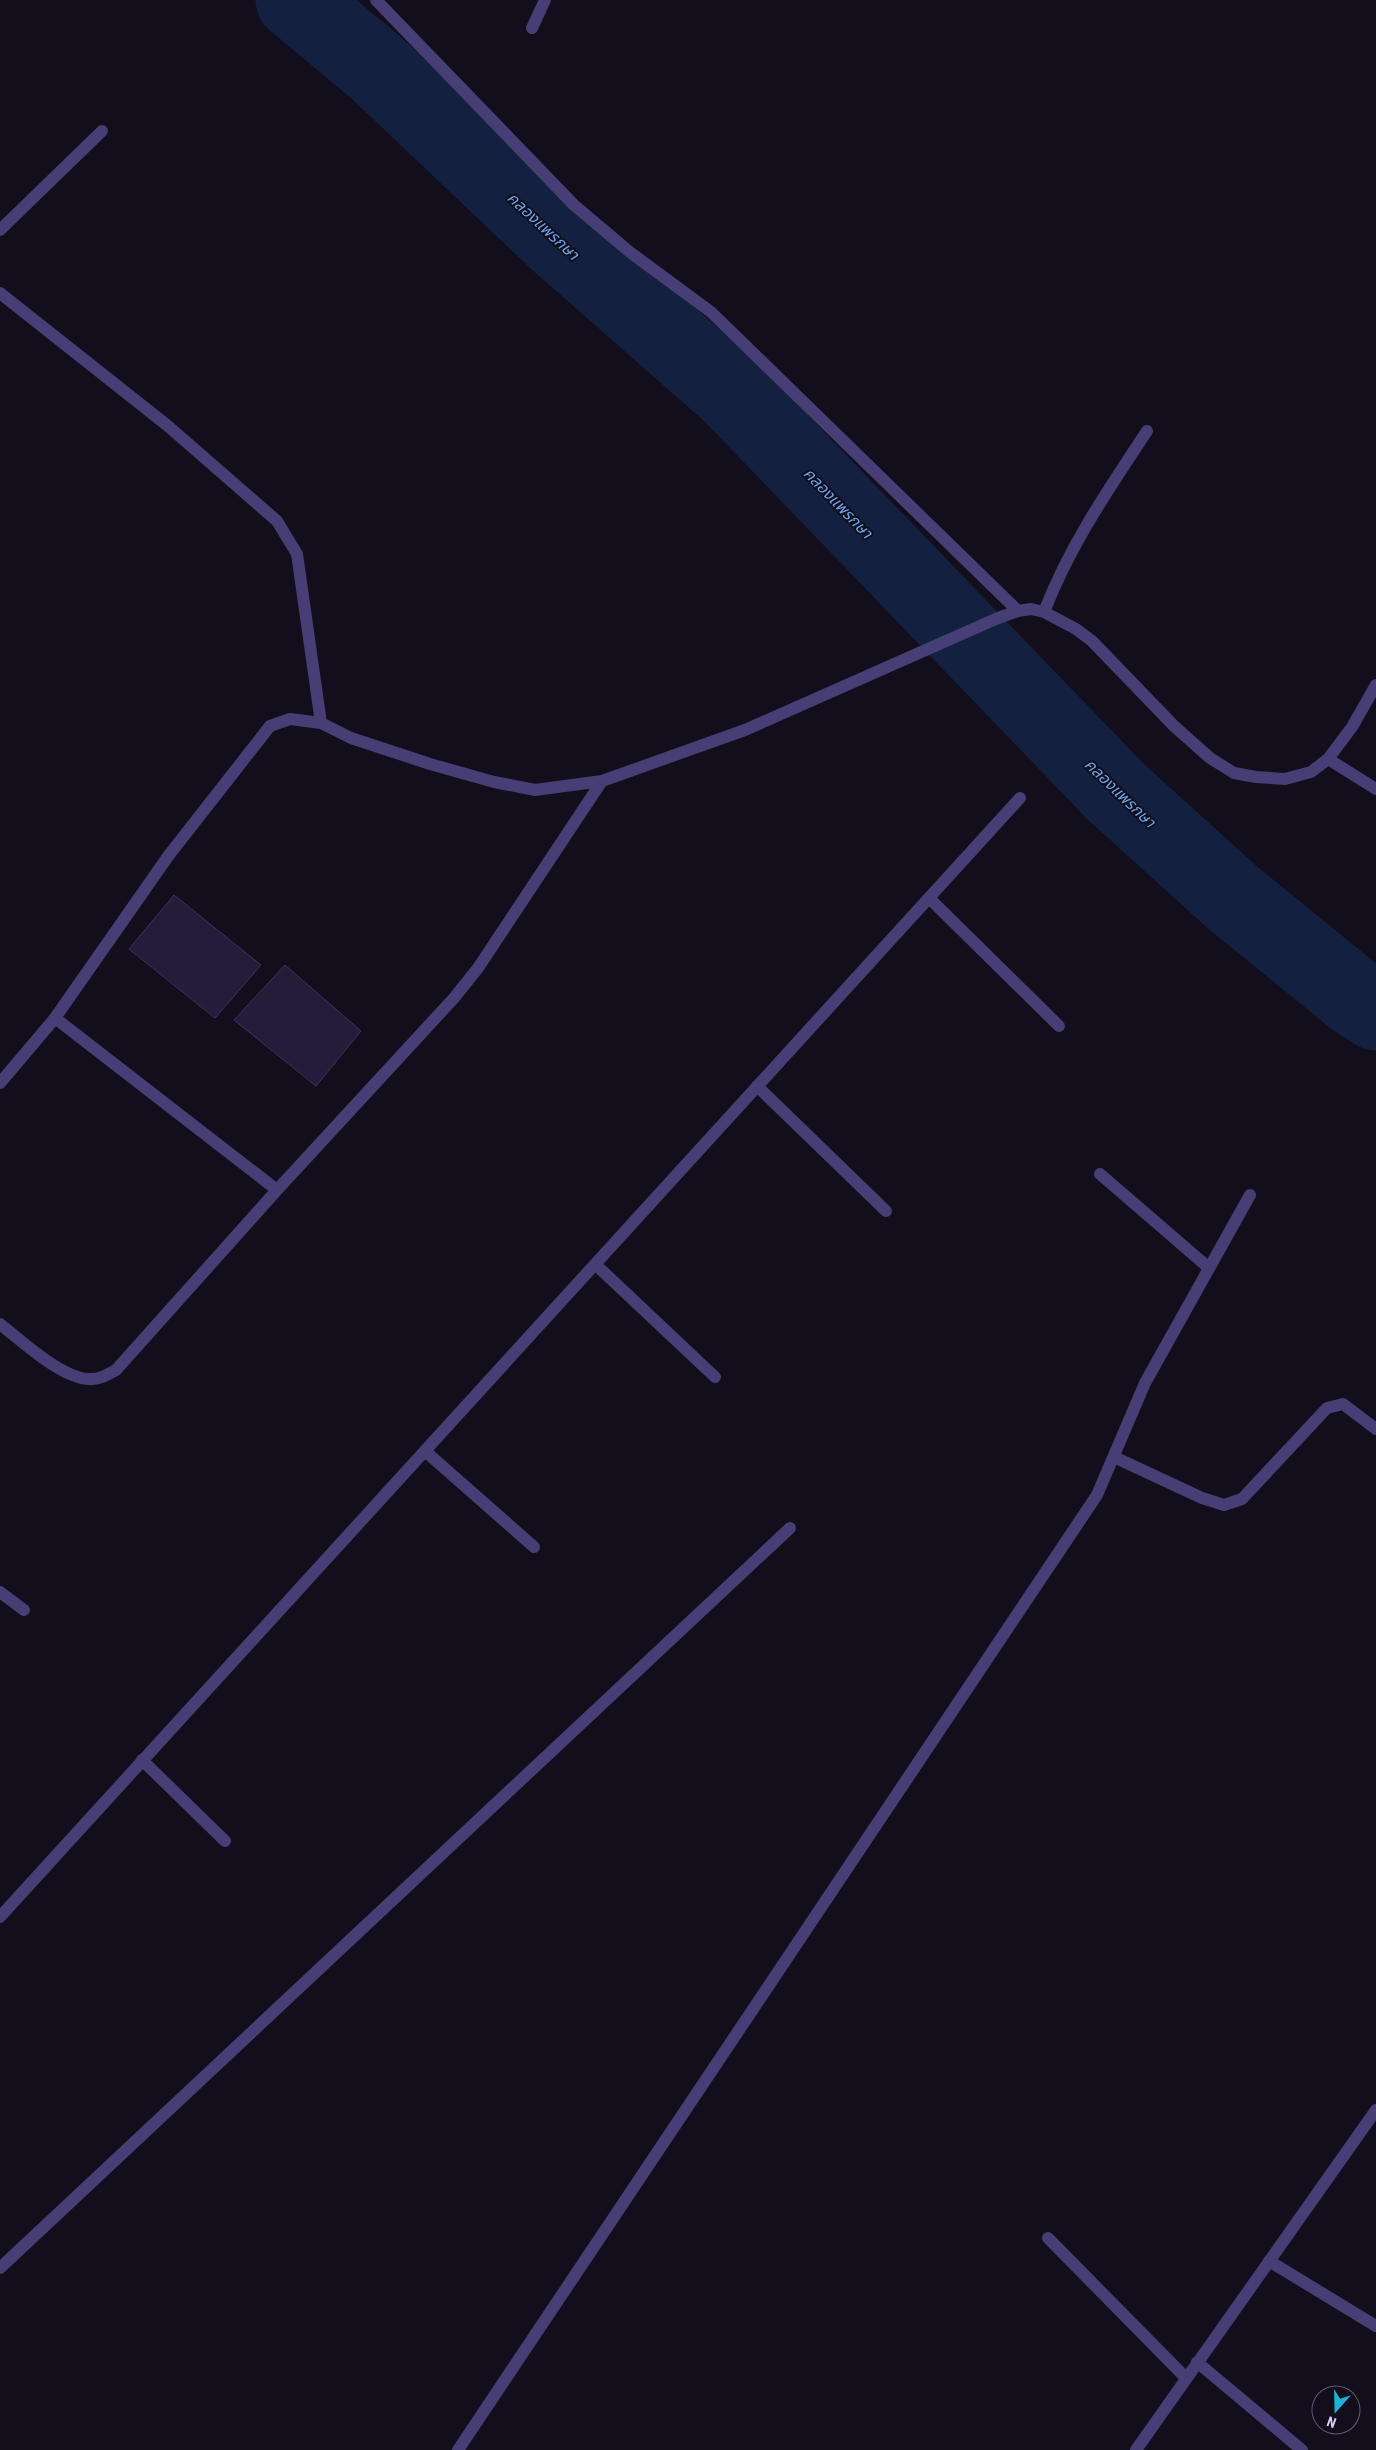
<svg xmlns="http://www.w3.org/2000/svg" width="1376" height="2450" viewBox="0 0 1376 2450" font-family="'Roboto Condensed','Noto Sans Thai',sans-serif">
  <style>
    .lines { fill: none; stroke-linecap: round; stroke-linejoin: round }
    .river { stroke: #13203f; stroke-width: 79 }
    .building { fill: #251c3a; stroke: #403163 }
    .service { stroke: #463e75; stroke-width: 12 }
    .minor { stroke: #463e75; stroke-width: 12 }
    .labels { text-anchor: middle; dominant-baseline: central; stroke-width: 4; stroke-linejoin: round; paint-order: stroke }
    .water-label { font-size: 16px; font-style: italic; fill: #69a3ec; stroke: #120e1c }
  </style>
  <rect width="100%" height="100%" fill="#120e1c"/>
  <g class="lines">
    <path class="river" d="M295 0 380 71 558 240 731 392 1115 791 1232 897 1356 998 1376 1011"/>
  </g>
  <path class="building" d="M174 895 261 965 215 1018 129 949Z
    M285 965 361 1031 316 1086 234 1020Z"/>
  <g class="lines">
    <path class="service" d="M532 28 545 0
      M0 1592 24 1610
      M1048 2238 1186 2378
      M1269 2261 1376 2326
      M1197 2362 1302 2450"/>
    <path class="minor" d="M376 0 574 205 631 253 711 312 1018 611
      M0 230 102 131
      M0 293 168 426 277 521 297 554 321 723
      M1044 612C1070 545 1108 490 1147 431
      M1328 759 1376 789
      M929 898 1059 1026
      M55 1018 277 1190
      M0 1083 55 1018 169 855 270 726 290 719 321 723 351 738 430 764 494 782 535 790 602 781 745 730 998 618 1018 611 1031 609 1044 612 1076 629 1092 641 1174 726 1210 758 1234 773 1256 777 1285 779 1311 772 1328 759 1352 727 1376 685
      M757 1086 886 1211
      M1100 1174 1209 1268
      M595 1264 715 1377
      M0 1324C22 1341 60 1377 88 1379 99 1380 107 1375 116 1370L277 1190 454 998 478 968 602 781
      M425 1451 534 1547
      M1114 1457 1202 1498 1224 1505 1242 1499 1327 1408 1343 1404 1376 1429
      M142 1760 225 1841
      M0 1917 1020 798
      M0 2268 790 1528
      M458 2450 1097 1495 1145 1383 1250 1195
      M1136 2450 1376 2110"/>
  </g>
  <g class="labels">
    <g class="water-label">
      <text transform="translate(543 226) rotate(43)">คลองแพรกษา</text>
      <text transform="translate(838 503) rotate(46)">คลองแพรกษา</text>
      <text transform="translate(1120 793) rotate(44)">คลองแพรกษา</text>
    </g>
  </g>
  <g transform="translate(1336 2410) rotate(200)"><circle r="24" fill="#120e1c" stroke="#615b74"/>
  <path d="M0-4L9 19L0 12L-9 19Z" fill="#1bb3d8"/>
  <text y="-8" font-size="14" font-weight="bold" text-anchor="middle" fill="#d8cff9">N</text>
  </g>
</svg>
